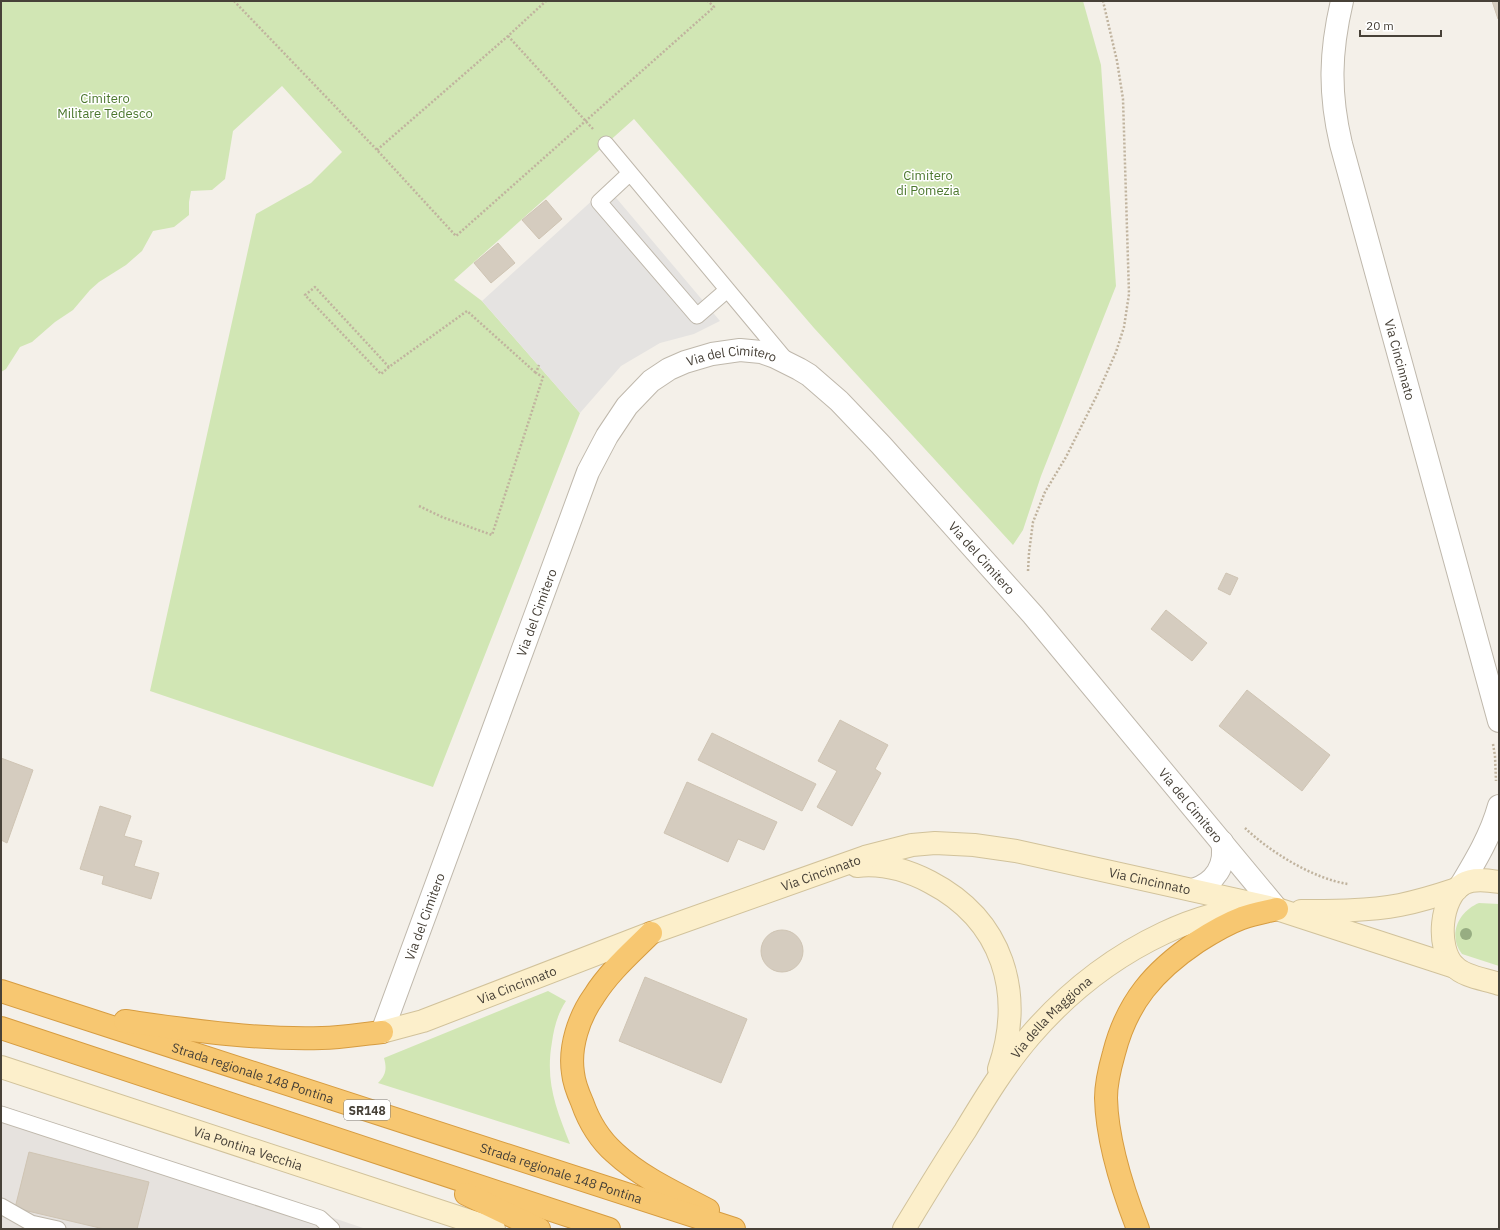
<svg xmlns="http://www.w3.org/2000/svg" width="1500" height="1230" viewBox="0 0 1500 1230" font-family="'IBM Plex Sans',sans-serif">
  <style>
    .industrial { fill: #e6e2de }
    .green { fill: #d1e6b4 }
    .parking { fill: #e5e3e1 }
    .building { fill: #d5ccbf; stroke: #cfc4b3 }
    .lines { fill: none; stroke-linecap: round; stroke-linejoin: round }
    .lane-casing { stroke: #bfb8ac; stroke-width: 17 }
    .street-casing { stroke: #bfb8ac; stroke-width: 24 }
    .secondary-casing { stroke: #d1c29b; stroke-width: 24 }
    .highway-casing { stroke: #d69c41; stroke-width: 24 }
    .path { stroke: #c0b39e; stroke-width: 2.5; stroke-dasharray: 2 2; stroke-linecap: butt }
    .lane { stroke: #fff; stroke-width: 15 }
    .street { stroke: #fff; stroke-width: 22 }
    .secondary { stroke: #fcefcb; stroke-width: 22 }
    .highway { stroke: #f7c771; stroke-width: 22 }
    .tree { fill: #97ad82 }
    .labels { text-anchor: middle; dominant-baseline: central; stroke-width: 3; stroke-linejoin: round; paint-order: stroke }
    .shield { fill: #fff; stroke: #7e7a74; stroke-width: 1 }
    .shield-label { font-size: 12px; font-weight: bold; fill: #474138 }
    .park-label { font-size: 13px; fill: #4b772d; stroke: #fff }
    .street-label { font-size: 13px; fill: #474138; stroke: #fff }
  </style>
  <rect width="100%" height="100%" fill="#f4f0e9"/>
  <path class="industrial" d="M1 1105 366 1229H1Z"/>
  <path class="green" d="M1 1H1083L1101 65 1116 286 1041 476 1023 530 1013 545 814 328 634 119 454 280 482 301 580 413 433 787 150 691 256 214 311 183 342 152 282 86 233 131 225 179 212 190 191 191 189 202V215L174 227 153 231 142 251 126 265 99 282 90 290 73 310 55 322 32 342 20 347 6 369 1 372Z
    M1479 903 1499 904V966L1462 954C1447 935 1459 911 1479 903Z
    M548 991 566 1001C558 1013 554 1027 552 1042 545 1082 556 1108 570 1144L378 1083C386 1075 387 1069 384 1058Z"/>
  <path class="parking" d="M607 187 720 321 694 334 660 343 621 366 580 413 482 301Z"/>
  <path class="building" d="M1492 1H1499V18L1498 19Z
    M546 200 562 219 539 239 522 220Z
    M498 243 515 263 491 283 474 263Z
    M1226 573 1238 578 1230 595 1218 589Z
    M1166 610 1207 643 1192 661 1151 629Z
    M1247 690 1330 755 1302 791 1219 726Z
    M840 720 888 745 875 769 881 773 852 826 817 807 837 771 818 761Z
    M712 733 816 784 802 811 698 760Z
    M1 758 33 770 7 843 1 840Z
    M687 782 777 822 764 850 738 839 728 862 664 833Z
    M100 806 131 816 124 836 142 841 134 866 159 873 151 899 102 884 104 876 80 869Z
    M761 951a21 21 0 1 1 42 0a21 21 0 1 1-42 0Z
    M645 977 747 1019 721 1083 619 1041Z
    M29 1152 149 1182 137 1229H104L15 1208Z"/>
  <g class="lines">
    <g class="lane-casing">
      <path id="lane" d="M606 144 786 360
        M630 173 599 202 697 316 727 290
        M1 1114 320 1218 332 1229
        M1 1206 31 1223 58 1229"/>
    </g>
    <g class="street-casing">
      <g id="street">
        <path id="s1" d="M1342 1C1330 52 1329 93 1341 144L1499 721"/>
        <path d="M1461 885C1476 860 1491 835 1499 806"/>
        <path d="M1193 890C1215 883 1227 865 1222 842"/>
        <path id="s2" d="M382 1032 588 472 607 436 627 406 651 381 669 369 685 362 712 354 740 350 761 352 775 357 799 369 809 375 839 401 881 445 1033 615 1277 909"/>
      </g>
    </g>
    <g class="secondary-casing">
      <g id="secondary">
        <path d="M857 866C883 863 907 870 930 882 1003 920 1025 993 999 1069"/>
        <path d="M1499 882C1487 880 1473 878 1463 884 1440 897 1436 948 1454 966 1464 977 1485 979 1499 984"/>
        <path d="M1301 911C1334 911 1368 911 1400 905 1420 901 1439 895 1457 889"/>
        <path id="s3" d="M382 1032 423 1021 651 933 865 857 912 845 935 843 974 845 1016 851 1277 909 1455 967"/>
        <path id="s4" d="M1 1067 494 1229"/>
        <path id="s5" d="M904 1229C924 1196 944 1163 965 1131 985 1098 1005 1065 1030 1036 1067 993 1113 957 1164 933 1192 920 1220 910 1251 909"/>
      </g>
    </g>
    <g class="highway-casing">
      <g id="highway">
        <path d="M651 933C631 953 609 972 594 996 579 1017 569 1047 573 1073 574 1083 578 1093 582 1102 589 1122 599 1139 615 1153 642 1178 676 1193 708 1210"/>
        <path id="s6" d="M1 991 734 1229"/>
        <path d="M125 1021C190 1030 256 1040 322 1038 342 1038 362 1034 382 1032"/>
        <path d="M1 1028 609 1229"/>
        <path d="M466 1194 539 1229"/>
        <path d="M1138 1229C1122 1188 1107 1142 1106 1098 1106 1083 1110 1067 1114 1053 1127 1002 1154 971 1197 942 1211 933 1226 924 1242 918 1254 914 1265 912 1277 909"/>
      </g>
    </g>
    <path class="path" d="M234 1 377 150 456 236 714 7 708 1
      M508 36 593 129
      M377 150 508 36 546 1
      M389 367 381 374 305 295 315 287 389 367 467 311 536 373
      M419 506 442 517 492 535 543 377 536 373 539 365
      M1028 571 1029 553 1033 522 1045 492 1066 457 1097 395 1116 352 1124 327 1129 294 1123 99 1117 61 1103 1
      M1493 744 1495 756 1496 781
      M1245 828C1270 852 1314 879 1348 884"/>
    <use href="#lane" class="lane"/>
    <use href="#street" class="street"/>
    <use href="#secondary" class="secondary"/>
    <use href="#highway" class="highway"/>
  </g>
  <circle class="tree" cx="1466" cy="934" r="6"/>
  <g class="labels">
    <rect class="shield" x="344" y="1100" width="46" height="20" rx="3"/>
    <g class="shield-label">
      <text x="367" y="1110">SR148</text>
    </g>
    <g class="park-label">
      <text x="105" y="98">Cimitero<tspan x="105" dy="15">Militare Tedesco</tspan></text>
      <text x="928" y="175">Cimitero<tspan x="928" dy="15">di Pomezia</tspan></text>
    </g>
    <g class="street-label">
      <text stroke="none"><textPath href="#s1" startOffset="368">Via Cincinnato</textPath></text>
      <text stroke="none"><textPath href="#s2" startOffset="795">Via del Cimitero</textPath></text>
      <text stroke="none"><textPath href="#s2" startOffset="1130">Via del Cimitero</textPath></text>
      <text stroke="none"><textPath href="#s2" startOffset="447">Via del Cimitero</textPath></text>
      <text stroke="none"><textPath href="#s2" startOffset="1454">Via del Cimitero</textPath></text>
      <text stroke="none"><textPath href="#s3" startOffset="467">Via Cincinnato</textPath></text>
      <text stroke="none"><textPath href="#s3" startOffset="804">Via Cincinnato</textPath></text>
      <text stroke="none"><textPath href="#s2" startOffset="123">Via del Cimitero</textPath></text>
      <text stroke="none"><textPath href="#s3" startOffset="143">Via Cincinnato</textPath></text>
      <text stroke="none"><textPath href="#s5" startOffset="259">Via della Maggiona</textPath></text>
      <text stroke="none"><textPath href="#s6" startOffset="265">Strada regionale 148 Pontina</textPath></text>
      <text stroke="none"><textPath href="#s4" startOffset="260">Via Pontina Vecchia</textPath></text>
      <text stroke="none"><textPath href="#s6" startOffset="589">Strada regionale 148 Pontina</textPath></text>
    </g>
  </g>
  <rect width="1500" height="1230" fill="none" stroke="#474138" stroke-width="4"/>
  <path d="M1360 30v6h81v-6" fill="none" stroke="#474138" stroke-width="2"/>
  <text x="1366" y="30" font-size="12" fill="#474138" stroke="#ffffff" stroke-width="3" paint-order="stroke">20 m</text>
</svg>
